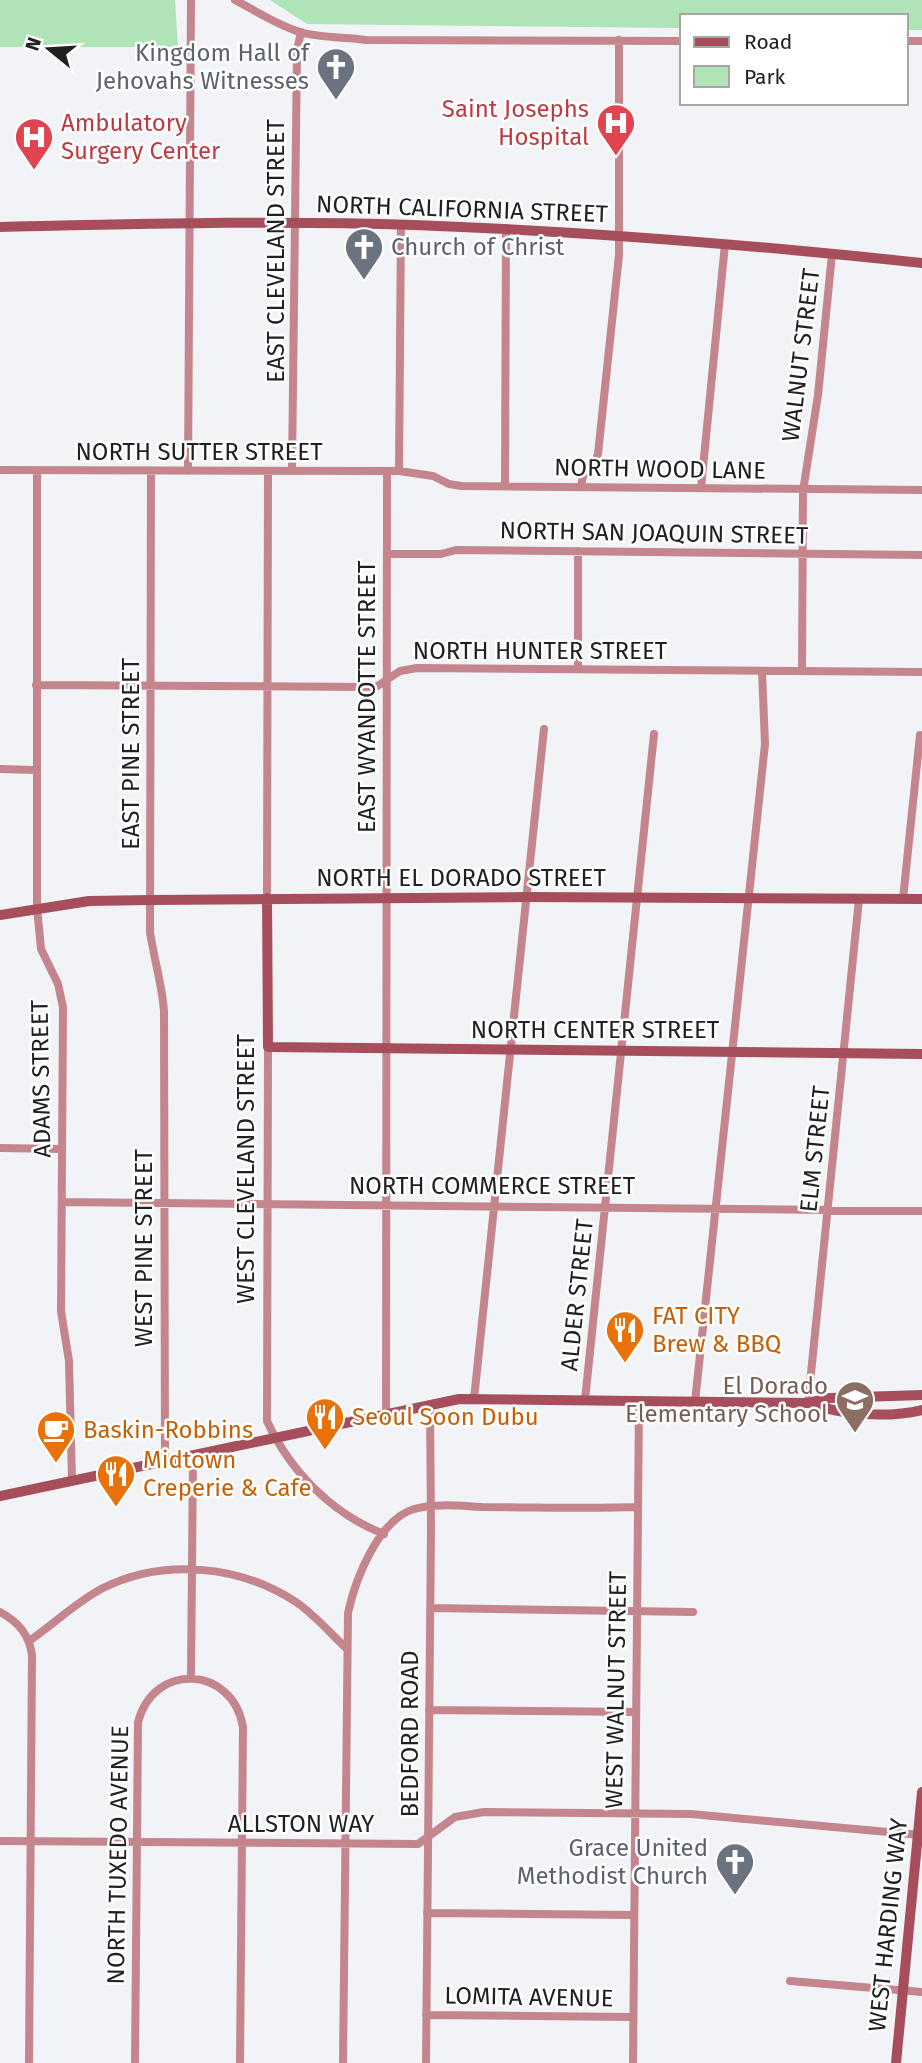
<svg xmlns="http://www.w3.org/2000/svg" width="922" height="2063" viewBox="0 0 922 2063" font-family="'Fira Sans',sans-serif">
  <style>
    .green { fill: #afe4b7 }
    .lines { fill: none; stroke-linecap: round; stroke-linejoin: round }
    .street { stroke: #c4858d; stroke-width: 8 }
    .secondary { stroke: #a74e5d; stroke-width: 10 }
    .labels { text-anchor: middle; dominant-baseline: central; stroke-width: 5; stroke-linejoin: round; paint-order: stroke }
    .worship-label { font-size: 24px; fill: #5b616d; stroke: #fff; text-anchor: end }
    .health-label { font-size: 24px; fill: #be3a42; stroke: #fff; text-anchor: end }
    .street-label { font-size: 24px; fill: #202122; stroke: #fff }
    .food-label { font-size: 24px; fill: #c56008; stroke: #fff; text-anchor: start }
    .education-label { font-size: 24px; fill: #785e54; stroke: #fff; text-anchor: end }
  </style>
  <rect width="100%" height="100%" fill="#f1f3f6"/>
  <path class="green" d="M0 0H175L178 47H0Z
    M270 0H922V30H906V16H682V28L307 24Z"/>
  <g class="lines">
    <path class="street" d="M235 0C256 11 277 25 300 32 321 38 344 37 366 40L682 41
      M906 41H922
      M0 470 399 471 433 476 449 484 461 486 922 490
      M292 470 297 50 301 32
      M37 471V908L41 949 58 984 63 1007 61 1311 69 1361 72 1480
      M151 471 150 932C154 959 162 984 164 1011L165 1462
      M188 471 191 0
      M399 471 401 225
      M505 486 506 230
      M581 486 583 476 594 465 598 454 619 255V40
      M701 488 725 244
      M387 554H441L456 550 922 555
      M578 669V551
      M802 671 803 491 818 395 832 254
      M36 685 376 687 400 671 417 668 922 672
      M0 769 36 770
      M267 898 268 471
      M903 899 920 735
      M268 1047 267 1421C290 1471 332 1514 384 1534
      M0 1148 62 1149
      M62 1202 922 1211
      M474 1399 544 729
      M585 1400 654 734
      M695 1402 765 744 762 671
      M808 1403 859 899
      M386 1415 387 471
      M431 1608 693 1612
      M0 1612C18 1622 29 1634 32 1655L29 2063
      M29 1641C54 1624 76 1602 103 1588 163 1558 240 1565 296 1602 315 1615 331 1634 347 1649
      M191 1677 193 1456
      M429 1710 636 1712
      M0 1841 418 1844 455 1817 484 1812 691 1814 921 1835
      M427 1913 633 1915
      M790 1981 922 1992
      M426 2015 632 2017
      M135 2063 138 1722C154 1661 233 1666 243 1727L240 2063
      M343 2063 348 1613C355 1580 378 1520 414 1509 435 1503 462 1506 483 1507 535 1507 587 1509 638 1507
      M426 2063 431 1529 430 1405
      M633 2063 639 1402"/>
    <path class="secondary" d="M0 227C138 224 276 220 414 225 584 231 753 245 922 263
      M267 898 268 1047 922 1054
      M0 915 89 901 150 900 526 897 922 899
      M811 1404C843 1415 888 1418 922 1410
      M0 1496 459 1399 808 1403 830 1398 922 1395
      M896 2063 922 1792"/>
  </g>
  <defs>
    <g id="church-pin" transform="scale(2.0125)"><path d="M0 17L-7.5 6A9.5 9.5 0 1 1 7.5 6Z" fill="#6b7280" stroke="#fff"/><path d="M-1.2-6h2.4v3.5h3.3v2.4h-3.3V6h-2.4V-.1h-3.3v-2.4h3.3Z" fill="#fff"/></g>
    <g id="hospital-pin" transform="scale(2.0125)"><path d="M0 17L-7.5 6A9.5 9.5 0 1 1 7.5 6Z" fill="#e0444e" stroke="#fff"/><path d="M-5-5h3v3.5h4V-5h3V5h-3V1.5h-4V5h-3Z" fill="#fff"/></g>
    <g id="restaurant-pin" transform="scale(2.0125)"><path d="M0 17L-7.5 6A9.5 9.5 0 1 1 7.5 6Z" fill="#e8710a" stroke="#fff"/><path d="M-5-6h1v4h1v-4h1v4h1v-4h1v5L-1.5 .5V6h-2V.5L-5-1ZM5-6V6H3V1.5H1.5Q1.5-4 5-6Z" fill="#fff"/></g>
    <g id="school-pin" transform="scale(2.0125)"><path d="M0 17L-7.5 6A9.5 9.5 0 1 1 7.5 6Z" fill="#8d6e63" stroke="#fff"/><path d="M0-5L7-2L0 1L-7-2ZM-4 1L0 2.5L4 1V4Q0 6-4 4Z" fill="#fff"/></g>
    <g id="cafe-pin" transform="scale(2.0125)"><path d="M0 17L-7.5 6A9.5 9.5 0 1 1 7.5 6Z" fill="#e8710a" stroke="#fff"/><path d="M-5.5-4.5H6V0H3Q3 3.5 0 3.5H-2.5Q-5.5 3.5-5.5 0ZM3-3.2v2h1.7v-2ZM-6 4.5H4V6H-6Z" fill="#fff"/></g>
  </defs>
  <g fill-rule="evenodd">
    <use href="#church-pin" x="336" y="67"/>
    <use href="#hospital-pin" x="616" y="123"/>
    <use href="#hospital-pin" x="34" y="137"/>
    <use href="#church-pin" x="364" y="247"/>
    <use href="#restaurant-pin" x="625" y="1330"/>
    <use href="#school-pin" x="855" y="1400"/>
    <use href="#restaurant-pin" x="325" y="1417"/>
    <use href="#cafe-pin" x="56" y="1430"/>
    <use href="#restaurant-pin" x="116" y="1474"/>
    <use href="#church-pin" x="735" y="1862"/>
  </g>
  <g class="labels">
    <g class="worship-label">
      <text x="309" y="53">Kingdom Hall of<tspan x="309" dy="28">Jehovahs Witnesses</tspan></text>
      <text x="391" y="247" text-anchor="start">Church of Christ</text>
      <text x="708" y="1848">Grace United<tspan x="708" dy="28">Methodist Church</tspan></text>
    </g>
    <g class="health-label">
      <text x="589" y="109">Saint Josephs<tspan x="589" dy="28">Hospital</tspan></text>
      <text x="61" y="123" text-anchor="start">Ambulatory<tspan x="61" dy="28">Surgery Center</tspan></text>
    </g>
    <g class="street-label">
      <text transform="translate(462 209) rotate(2)">NORTH CALIFORNIA STREET</text>
      <text transform="translate(276 251) rotate(-90)">EAST CLEVELAND STREET</text>
      <text transform="translate(801 355) rotate(-83)">WALNUT STREET</text>
      <text x="199" y="452">NORTH SUTTER STREET</text>
      <text transform="translate(660 469) rotate(1)">NORTH WOOD LANE</text>
      <text transform="translate(654 533) rotate(1)">NORTH SAN JOAQUIN STREET</text>
      <text x="540" y="651">NORTH HUNTER STREET</text>
      <text transform="translate(367 697) rotate(-90)">EAST WYANDOTTE STREET</text>
      <text transform="translate(131 754) rotate(-90)">EAST PINE STREET</text>
      <text x="461" y="878">NORTH EL DORADO STREET</text>
      <text x="595" y="1030">NORTH CENTER STREET</text>
      <text transform="translate(41 1079) rotate(-91)">ADAMS STREET</text>
      <text transform="translate(815 1149) rotate(-84)">ELM STREET</text>
      <text transform="translate(246 1169) rotate(-90)">WEST CLEVELAND STREET</text>
      <text x="492" y="1186">NORTH COMMERCE STREET</text>
      <text transform="translate(144 1248) rotate(-90)">WEST PINE STREET</text>
      <text transform="translate(577 1295) rotate(-84)">ALDER STREET</text>
      <text transform="translate(616 1690) rotate(-89)">WEST WALNUT STREET</text>
      <text transform="translate(410 1734) rotate(-90)">BEDFORD ROAD</text>
      <text x="301" y="1824">ALLSTON WAY</text>
      <text transform="translate(118 1855) rotate(-89)">NORTH TUXEDO AVENUE</text>
      <text transform="translate(888 1925) rotate(-84)">WEST HARDING WAY</text>
      <text transform="translate(529 1997) rotate(1)">LOMITA AVENUE</text>
    </g>
    <g class="food-label">
      <text x="652" y="1316">FAT CITY<tspan x="652" dy="28">Brew &amp; BBQ</tspan></text>
      <text x="352" y="1417">Seoul Soon Dubu</text>
      <text x="83" y="1430">Baskin-Robbins</text>
      <text x="143" y="1460">Midtown<tspan x="143" dy="28">Creperie &amp; Cafe</tspan></text>
    </g>
    <g class="education-label">
      <text x="828" y="1386">El Dorado<tspan x="828" dy="28">Elementary School</tspan></text>
    </g>
  </g>
  <rect x="680" y="14" width="228" height="91" fill="#ffffff" stroke="#a6a6a7" stroke-width="2"/>
  <rect x="694" y="37" width="35" height="10" fill="#a74e5d" stroke="#a6a6a7" stroke-width="2"/>
  <text x="744" y="49" font-size="21" fill="#202122">Road</text>
  <rect x="694" y="66" width="35" height="21" fill="#afe4b7" stroke="#a6a6a7" stroke-width="2"/>
  <text x="744" y="84" font-size="21" fill="#202122">Park</text>
  <g transform="translate(49 49) rotate(288)" stroke="#ffffff" stroke-width="5" paint-order="stroke">
  <path d="M0-5L12 26L0 18L-12 26Z" fill="#202122"/>
  <text y="-10" font-size="19" font-weight="bold" text-anchor="middle" fill="#202122">N</text>
  </g>
</svg>
